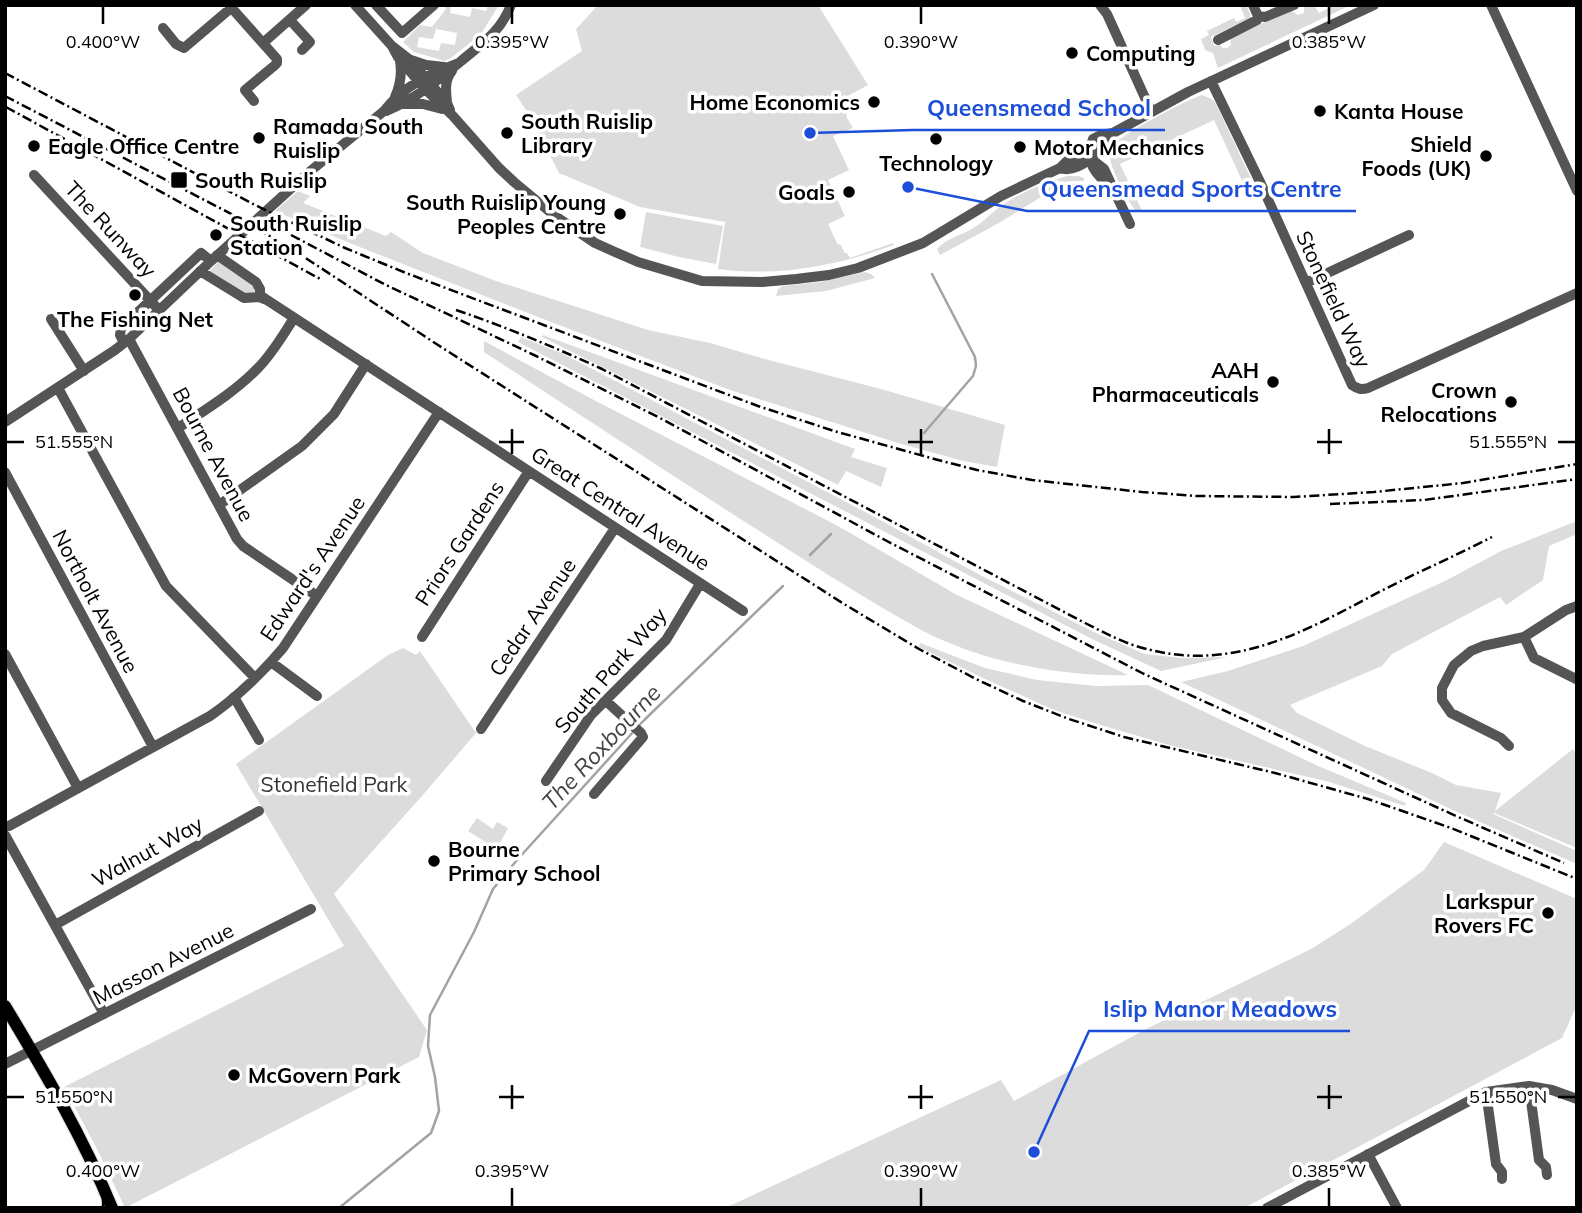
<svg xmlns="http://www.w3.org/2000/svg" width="1582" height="1213" viewBox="0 0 1582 1213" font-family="Mulish,sans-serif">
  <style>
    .green { fill: #dcdcdc; fill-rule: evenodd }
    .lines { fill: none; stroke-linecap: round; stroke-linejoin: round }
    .stream { stroke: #a3a3a3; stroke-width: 2.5 }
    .major-casing { stroke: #dbdbdb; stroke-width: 14 }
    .minor { stroke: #555; stroke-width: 10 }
    .major { stroke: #000; stroke-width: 12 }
    .rail { stroke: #000; stroke-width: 2.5; stroke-dasharray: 10 3.5 2 3.5; stroke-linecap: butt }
    .ticks { fill: none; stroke: #000; stroke-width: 2.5 }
    .poi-dot { fill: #000; stroke: #fff; stroke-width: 2.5 }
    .labels { text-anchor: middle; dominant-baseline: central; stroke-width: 7; stroke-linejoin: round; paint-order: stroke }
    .poi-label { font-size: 21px; font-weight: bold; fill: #000; stroke: #fff; text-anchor: start }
    .street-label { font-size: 21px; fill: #000; stroke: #fff }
    .park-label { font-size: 21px; fill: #333; stroke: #fff }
    .water-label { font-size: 23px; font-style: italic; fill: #444; stroke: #fff }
    .ticks-label { font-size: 18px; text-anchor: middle; fill: #000; stroke: #fff; stroke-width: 7; stroke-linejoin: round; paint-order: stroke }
    .leader { fill: none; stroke: #1d4ed8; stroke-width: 2.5 }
    .callout-dot { fill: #1d4ed8; stroke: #fff; stroke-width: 2.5 }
    .callout-label { font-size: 23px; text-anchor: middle; font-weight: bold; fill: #1d4ed8; stroke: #fff; stroke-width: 7; stroke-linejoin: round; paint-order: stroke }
  </style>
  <rect width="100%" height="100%" fill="#fff"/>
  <path class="green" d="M444 5H451L450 13 470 17 472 8 486 11 488 5H499L481 34 451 58 445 61 414 52 403 42 420 25 432 27 446 9ZM436 29 457 33 455 45 441 43 439 51 417 47 419 37 433 39Z
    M598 5H818L868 85 844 98 847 118 853 128 833 136 849 170 828 180 845 216 828 224 838 245 840 244 845 253H847L850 258 893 243 894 245C837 266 778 277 718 269L725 222 640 207 559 173 528 113 516 95 582 51 576 29Z
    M1240 5H1246L1250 14V18L1211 37 1214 46 1220 45 1223 48H1227L1231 45 1230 38 1291 10 1298 15 1304 13V5H1314L1319 13 1335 5H1351L1218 68 1213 53 1205 50 1201 39 1209 35 1207 31 1234 18 1236 22 1245 18Z
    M1202 95 1212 99 1216 104 1254 185 1246 189 1214 120 1120 164 1142 211H1136C1128 202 1103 158 1111 147 1120 135 1186 100 1202 95Z
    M1067 176H1078L1084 178V181H1071L1064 183 997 224 940 255 937 249C950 236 961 236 975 227 983 222 989 215 997 209 1017 194 1042 183 1067 176Z
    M298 191 310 196 303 203 386 236 391 232 423 253 496 281 648 330 710 343 765 359 881 389 1005 425 997 467 963 461 898 443 730 390 551 322 352 244 275 211Z
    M646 212 723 226 716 264 679 257 640 247Z
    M219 261 252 282 257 294 244 295 209 272Z
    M865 272 871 274 875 278 826 291 776 296 778 289 783 286 820 282Z
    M543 335 855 449 851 457 887 468 881 487 846 471 838 485 542 337Z
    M521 337 563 354 604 375 871 515 980 575 1098 634 1145 654 1181 658 1227 657 1161 671 1092 639 518 342Z
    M484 341 592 399 838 526 957 595 1128 675C1075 677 1001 665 952 644 927 635 904 620 881 607 846 586 812 565 778 543 679 480 582 416 484 352Z
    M1577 521V534L1549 546 1543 580 1506 605 1500 597 1392 654 1382 666 1290 705 1297 713 1365 746 1432 773 1456 785 1501 793 1495 811 1573 749 1577 755V848L1494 813 1493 814 1577 851V864L1457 812 1181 682 1228 671 1303 646 1447 580 1501 551Z
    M920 643 985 668 1037 680 1096 686 1148 685 1316 765 1406 803 1405 806 1326 781 1169 745 1104 726 1054 710 983 678 919 647Z
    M403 648 416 655 420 651 476 733 422 796 334 894 427 1030 419 1057 125 1208 98 1151 64 1087 344 946 236 764 388 655Z
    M477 818 493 829 497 822 508 828 497 849 468 831Z
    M1444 842 1577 899V1005L1562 1038 1244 1208H725L1001 1080 1014 1101 1146 1029 1311 949 1349 925 1424 870Z"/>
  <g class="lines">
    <path class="stream" d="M924 433 973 376 976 366 975 357 932 274
      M810 555 831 534
      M638 726 783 586
      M339 1208 431 1133 439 1111 435 1077 428 1046 430 1015 474 932 493 889 517 860 634 731"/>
    <g class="major-casing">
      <path id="major" d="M5 1006C44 1071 83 1137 112 1208"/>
    </g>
    <path class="minor" d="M229 5 277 59V63L274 66 245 90 254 101
      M355 5 392 46 410 60 447 103 450 110
      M376 5 402 33 434 5
      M1100 5 1107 14 1151 111
      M1253 5 1258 16
      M1491 5 1577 191
      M290 20 310 42 302 50
      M163 28 176 44 184 48 231 8
      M1218 40 1257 20 1258 16 1265 17 1294 5
      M263 43 306 5
      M392 46 398 57 425 89 453 116 499 168 514 182 555 216 595 243 615 252 638 262 702 281 762 282 796 279 829 275 858 268 923 243 1001 196 1060 168 1067 161 1090 158
      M411 60 426 65 444 67
      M1211 81 1261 184 1352 385C1358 389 1361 390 1368 388L1577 293
      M395 97C400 86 402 73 400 61
      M447 103C446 91 444 81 452 71
      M403 104H423L442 109
      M386 111C414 100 437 81 460 62 481 44 500 33 511 5
      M1090 158 1104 169 1130 224
      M1060 168C1080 175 1103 148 1113 133
      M34 175 159 310
      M1113 189C1096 175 1084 163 1093 139L1101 135 1113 133 1188 92 1374 5
      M200 271 244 298 259 297 267 300 260 295V289L256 282 217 255
      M1306 283 1409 235
      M267 300 743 611
      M51 319 84 371
      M129 339 237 539 243 546 317 596
      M124 343 120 335 121 328 201 253 211 261
      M58 388 166 586 254 677
      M5 422 115 350 129 339 211 261 308 173 384 111C403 86 430 74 459 63
      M178 428C205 410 235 392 258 368 272 354 283 335 294 318
      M5 472 153 747
      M219 505 302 446 334 414 366 364
      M422 637 529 471
      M1524 637 1534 658 1576 679
      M5 654 78 788
      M271 662 317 696
      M234 697 259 740
      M481 729 615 528
      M1509 746 1501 738 1451 713 1442 700V688L1454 665 1471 651 1483 646 1524 637 1566 610 1577 606
      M546 781 591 715 666 640 700 584
      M594 794 643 737 641 733 606 701
      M5 826H9L210 716C235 699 263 672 283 648L439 412
      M5 835 104 1014
      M55 925 259 811
      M5 1064 311 909
      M1529 1086 1539 1160 1546 1167 1547 1175
      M1486 1092 1496 1164 1502 1172V1179
      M1368 1154 1397 1208
      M1267 1208 1486 1092 1529 1086 1552 1090 1577 1099"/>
    <use href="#major" class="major"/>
    <path class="rail" d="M5 73 255 205 345 248 406 273 758 406 834 431 938 460 977 470 1032 480 1142 492 1197 496 1294 497 1374 492 1463 483 1577 464
      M5 96 237 217 295 251 438 345 844 604 919 649 976 679 1023 701 1069 719 1124 737 1275 773 1368 799 1451 828 1577 879
      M6 107 322 280
      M291 235 384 284 534 355 660 418 885 540 1144 674 1456 816 1564 863
      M456 310C506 327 554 347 602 369L1085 623C1101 631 1116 639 1133 645 1228 676 1300 634 1381 591 1418 572 1455 556 1492 537
      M1330 504 1424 500 1577 479"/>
  </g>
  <path class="ticks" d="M103 7V24M512 7V24M921 7V24M1329 7V24M512 429V454M921 429V454M1329 429V454M7 442H24M499 442H524M908 442H933M1317 442H1342M1558 442H1575M512 1085V1109M921 1085V1109M1329 1085V1109M7 1097H24M499 1097H524M908 1097H933M1317 1097H1342M1558 1097H1575M103 1188V1206M512 1188V1206M921 1188V1206M1329 1188V1206"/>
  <g class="poi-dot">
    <circle cx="1072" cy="53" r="7"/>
    <circle cx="874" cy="102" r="7"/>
    <circle cx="1320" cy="111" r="7"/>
    <circle cx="507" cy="133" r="7"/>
    <circle cx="259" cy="138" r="7"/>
    <circle cx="936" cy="139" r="7"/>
    <circle cx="34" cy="146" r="7"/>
    <circle cx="1020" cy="147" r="7"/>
    <circle cx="1486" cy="156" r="7"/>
    <rect x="170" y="171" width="18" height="18" rx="3.5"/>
    <circle cx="849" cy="192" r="7"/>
    <circle cx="620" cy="214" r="7"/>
    <circle cx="216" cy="235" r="7"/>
    <circle cx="135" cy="295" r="7"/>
    <circle cx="1273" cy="382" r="7"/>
    <circle cx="1511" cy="402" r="7"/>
    <circle cx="434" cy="861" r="7"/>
    <circle cx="1548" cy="913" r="7"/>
    <circle cx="234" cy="1075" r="7"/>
  </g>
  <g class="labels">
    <g class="poi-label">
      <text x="1086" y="53">Computing</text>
      <text x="860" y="102" text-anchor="end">Home Economics</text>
      <text x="1334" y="111">Kanta House</text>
      <text x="521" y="121">South Ruislip<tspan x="521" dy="24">Library</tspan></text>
      <text x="273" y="126">Ramada South<tspan x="273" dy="24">Ruislip</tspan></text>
      <text x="1472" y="144" text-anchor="end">Shield<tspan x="1472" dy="24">Foods (UK)</tspan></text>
      <text x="48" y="146">Eagle Office Centre</text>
      <text x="1034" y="147">Motor Mechanics</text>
      <text x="936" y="163" text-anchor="middle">Technology</text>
      <text x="195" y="180">South Ruislip</text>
      <text x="835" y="192" text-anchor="end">Goals</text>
      <text x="606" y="202" text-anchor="end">South Ruislip Young<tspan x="606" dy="24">Peoples Centre</tspan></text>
      <text x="230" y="223">South Ruislip<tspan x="230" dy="24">Station</tspan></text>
      <text x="135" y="319" text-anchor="middle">The Fishing Net</text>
      <text x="1259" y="370" text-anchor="end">AAH<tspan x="1259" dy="24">Pharmaceuticals</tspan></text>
      <text x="1497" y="390" text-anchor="end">Crown<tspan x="1497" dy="24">Relocations</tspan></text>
      <text x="448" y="849">Bourne<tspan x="448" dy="24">Primary School</tspan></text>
      <text x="1534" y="901" text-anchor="end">Larkspur<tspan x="1534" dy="24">Rovers FC</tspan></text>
      <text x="248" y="1075">McGovern Park</text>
    </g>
    <g class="street-label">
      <text transform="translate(111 229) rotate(47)">The Runway</text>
      <text transform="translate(1334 299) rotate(65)">Stonefield Way</text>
      <text transform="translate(214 454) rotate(62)">Bourne Avenue</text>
      <text transform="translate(621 508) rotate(33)">Great Central Avenue</text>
      <text transform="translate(459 543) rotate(-57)">Priors Gardens</text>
      <text transform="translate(312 568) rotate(-56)">Edward's Avenue</text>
      <text transform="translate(96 601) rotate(62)">Northolt Avenue</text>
      <text transform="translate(532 617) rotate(-56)">Cedar Avenue</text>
      <text transform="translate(610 670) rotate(-49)">South Park Way</text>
      <text transform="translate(147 851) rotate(-29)">Walnut Way</text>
      <text transform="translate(163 963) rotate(-27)">Masson Avenue</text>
    </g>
    <g class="park-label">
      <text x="334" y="784">Stonefield Park</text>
    </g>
    <g class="water-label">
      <text transform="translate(601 747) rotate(-47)">The Roxbourne</text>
    </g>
  </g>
  <g class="ticks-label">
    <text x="103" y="48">0.400°W</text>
    <text x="512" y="48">0.395°W</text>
    <text x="921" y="48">0.390°W</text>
    <text x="1329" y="48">0.385°W</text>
    <text x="74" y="448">51.555°N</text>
    <text x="1508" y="448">51.555°N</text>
    <text x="74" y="1103">51.550°N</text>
    <text x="1508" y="1103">51.550°N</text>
    <text x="103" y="1177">0.400°W</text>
    <text x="512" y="1177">0.395°W</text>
    <text x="921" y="1177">0.390°W</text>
    <text x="1329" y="1177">0.385°W</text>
  </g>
  <path class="leader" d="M810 133L913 130H1165M908 187L1027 211H1356M1034 1152L1089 1031H1350"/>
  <g class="callout-dot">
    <circle cx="810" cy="133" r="7"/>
    <circle cx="908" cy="187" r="7"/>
    <circle cx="1034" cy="1152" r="7"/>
  </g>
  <g class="callout-label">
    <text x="1039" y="116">Queensmead School</text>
    <text x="1191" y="197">Queensmead Sports Centre</text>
    <text x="1220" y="1017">Islip Manor Meadows</text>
  </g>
  <rect width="1582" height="1213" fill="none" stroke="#000000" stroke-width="14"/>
</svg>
